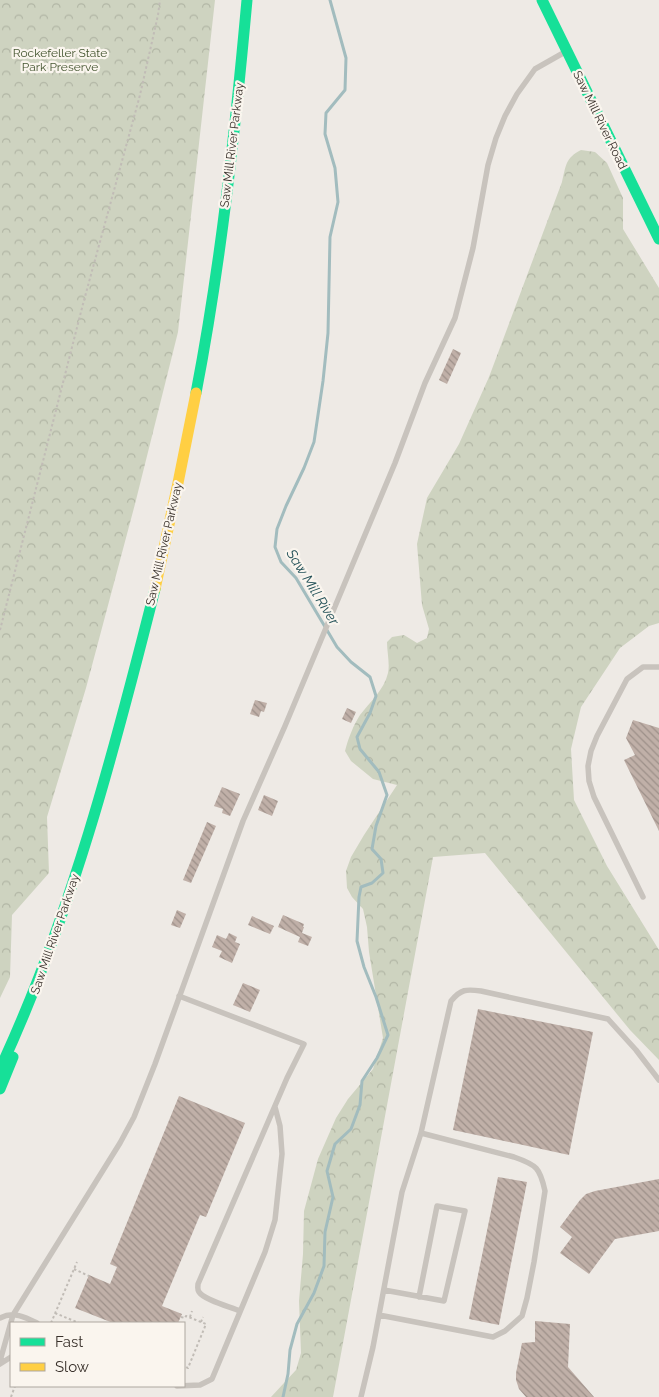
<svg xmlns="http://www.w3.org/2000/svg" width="659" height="1397" viewBox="0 0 659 1397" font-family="Raleway,sans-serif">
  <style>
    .forest { fill: url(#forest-crowns) }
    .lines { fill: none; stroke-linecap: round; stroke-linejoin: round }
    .stream { stroke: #a2bcbe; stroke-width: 3 }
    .building { fill: url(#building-back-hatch) }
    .path { stroke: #c1bcb6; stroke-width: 2; stroke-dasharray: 2.5 2.5; stroke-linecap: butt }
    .lane { stroke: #c8c3bd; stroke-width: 5.5 }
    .fast { stroke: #16e098; stroke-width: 11 }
    .slow { stroke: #ffcf43; stroke-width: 11 }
    .labels { text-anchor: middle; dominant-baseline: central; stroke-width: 4.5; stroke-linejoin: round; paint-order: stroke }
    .park-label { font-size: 12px; fill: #455631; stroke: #faf5ee }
    .street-label { font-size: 12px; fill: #39312b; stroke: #faf5ee }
    .water-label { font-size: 14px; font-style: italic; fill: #235158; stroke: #faf5ee }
  </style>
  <defs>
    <pattern id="forest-crowns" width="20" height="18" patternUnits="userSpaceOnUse" patternTransform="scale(1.25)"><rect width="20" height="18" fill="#ced3c0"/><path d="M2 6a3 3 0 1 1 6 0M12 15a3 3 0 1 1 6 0" fill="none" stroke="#b2b6a5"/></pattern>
    <pattern id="building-back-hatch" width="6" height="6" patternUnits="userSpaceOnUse" patternTransform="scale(1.25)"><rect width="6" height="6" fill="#c0b0a8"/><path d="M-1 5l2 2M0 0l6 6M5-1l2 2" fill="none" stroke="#9d9089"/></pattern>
  </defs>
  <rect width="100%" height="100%" fill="#eeeae5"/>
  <path class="forest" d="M0 0H215L178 332 135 504 86 688 47 817 49 873 12 915 10 977 0 998Z
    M581 150 595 152 607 163 623 198V229L659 288V623L649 626 620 648 581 707 571 749 574 800 607 866 659 950V1060L630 1030 485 853 433 857 333 1397H271L296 1370 301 1353 299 1301 303 1254 304 1211 318 1159 336 1118 348 1099 373 1069 383 1038 369 952 367 927 363 909 352 897 347 888 346 871 351 857 364 835 397 785 373 779 351 761 345 751C348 739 353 726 360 715 370 702 384 690 388 673 390 664 387 652 387 642L392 637 404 635 417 643 427 638 429 629 422 605 417 544 427 498 459 444 489 377 562 182C566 166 565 158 581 150Z"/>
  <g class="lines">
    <path class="stream" d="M283 1397 288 1374 290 1350 297 1324 314 1293 324 1266 325 1232 333 1197 327 1171 335 1144 351 1129 360 1105 362 1081 377 1058 388 1035 376 997 364 967 357 941 359 897 361 887 372 883 383 873 381 859 372 849 376 826 387 795 379 772 360 749 357 737 370 713 376 696 370 677 351 662 337 647 296 578 281 562 275 547 277 529 286 506 304 468 314 442 323 381 328 333 330 237 338 202 335 168 325 134 326 113 345 90 346 58 330 0"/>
  </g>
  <path class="building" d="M453 349 461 353 447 384 439 380Z
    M255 700 267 703 264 712 261 711 259 717 250 714Z
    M347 708 356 712 351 723 342 719Z
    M633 720 659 728V831L624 760 635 755 626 738Z
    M222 787 240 794 230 816 222 813 223 809 214 806Z
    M264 795 278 801 272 816 258 810Z
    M207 822 216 826 191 883 183 880Z
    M177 910 186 914 180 928 171 925Z
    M283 915 304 924 303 927H304L302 933 312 937 308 946 298 942 300 937 278 927Z
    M252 916 274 926 270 934 248 925Z
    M229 933 237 937 235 942 240 944 232 963 219 957 222 951 212 947 217 935 226 939Z
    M243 983 260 990 250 1012 233 1005Z
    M478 1009 593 1032 569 1155 453 1130Z
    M179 1096 245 1123 206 1217 200 1215 162 1306 182 1314 178 1323H113L75 1308 89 1275 110 1284 117 1267 110 1264Z
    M498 1177 527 1182 499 1325 469 1319Z
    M659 1179V1231L615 1239 589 1274 560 1253 572 1237 560 1227 580 1200 586 1194 595 1191Z
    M535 1321 570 1324 568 1367 594 1397H526L519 1389 516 1380V1373L522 1343 535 1342Z"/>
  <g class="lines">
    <path class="path" d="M0 630 83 304 140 95 158 15 160 0
      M74 1269 89 1276
      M55 1313 79 1323
      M181 1317 185 1318 186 1316 206 1324 188 1368 184 1366
      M190 1317 192 1311
      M201 1322 203 1317
      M51 1323 77 1262
      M11 1397 15 1386"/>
    <path class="lane" d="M643 897 594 797 589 781 588 766 591 751 597 736 627 679 643 667H659
      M179 996 304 1044 287 1078 198 1284C198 1287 197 1289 199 1292 204 1300 231 1307 240 1311
      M384 1290 444 1301 465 1211 437 1206 419 1297
      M379 1315 493 1337 505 1331 522 1316 527 1298 534 1262 545 1191C540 1168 537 1165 514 1157L421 1133
      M0 1318C13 1311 25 1317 37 1323
      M0 1361 13 1315 120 1143 134 1117 155 1064 243 821 285 726 395 463 425 383 455 318 473 248 488 165 496 138 505 116 517 94 535 69 565 52
      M0 1364 11 1357
      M177 1386 200 1385 212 1379 265 1252 275 1220 282 1154 280 1126 275 1107
      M361 1397 373 1347 402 1192 421 1133 451 1001C461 989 466 989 481 991L608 1019 636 1050 659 1080"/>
    <path class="fast" d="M542 0 659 239
      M196 393C221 263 235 132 247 0
      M0 1069C71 916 114 752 155 589
      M0 1089 13 1057"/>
    <path class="slow" d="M155 589 178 483 196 393"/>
  </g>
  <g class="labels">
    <g class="park-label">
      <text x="60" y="53">Rockefeller State<tspan x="60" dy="14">Park Preserve</tspan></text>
    </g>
    <g class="street-label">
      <text transform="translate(600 120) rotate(64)">Saw Mill River Road</text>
      <text transform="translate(232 145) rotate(-83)">Saw Mill River Parkway</text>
      <text transform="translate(164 544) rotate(-77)">Saw Mill River Parkway</text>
      <text transform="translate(55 934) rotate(-71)">Saw Mill River Parkway</text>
    </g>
    <g class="water-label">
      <text transform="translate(313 587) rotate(58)">Saw Mill River</text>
    </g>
  </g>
  <rect x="10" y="1322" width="175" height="65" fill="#faf5ee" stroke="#ada7a0"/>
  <rect x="20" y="1338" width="25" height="8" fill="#16e098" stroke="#ada7a0"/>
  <text x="55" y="1347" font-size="15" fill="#39312b">Fast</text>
  <rect x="20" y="1363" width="25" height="8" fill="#ffcf43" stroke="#ada7a0"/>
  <text x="55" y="1372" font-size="15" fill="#39312b">Slow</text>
</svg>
